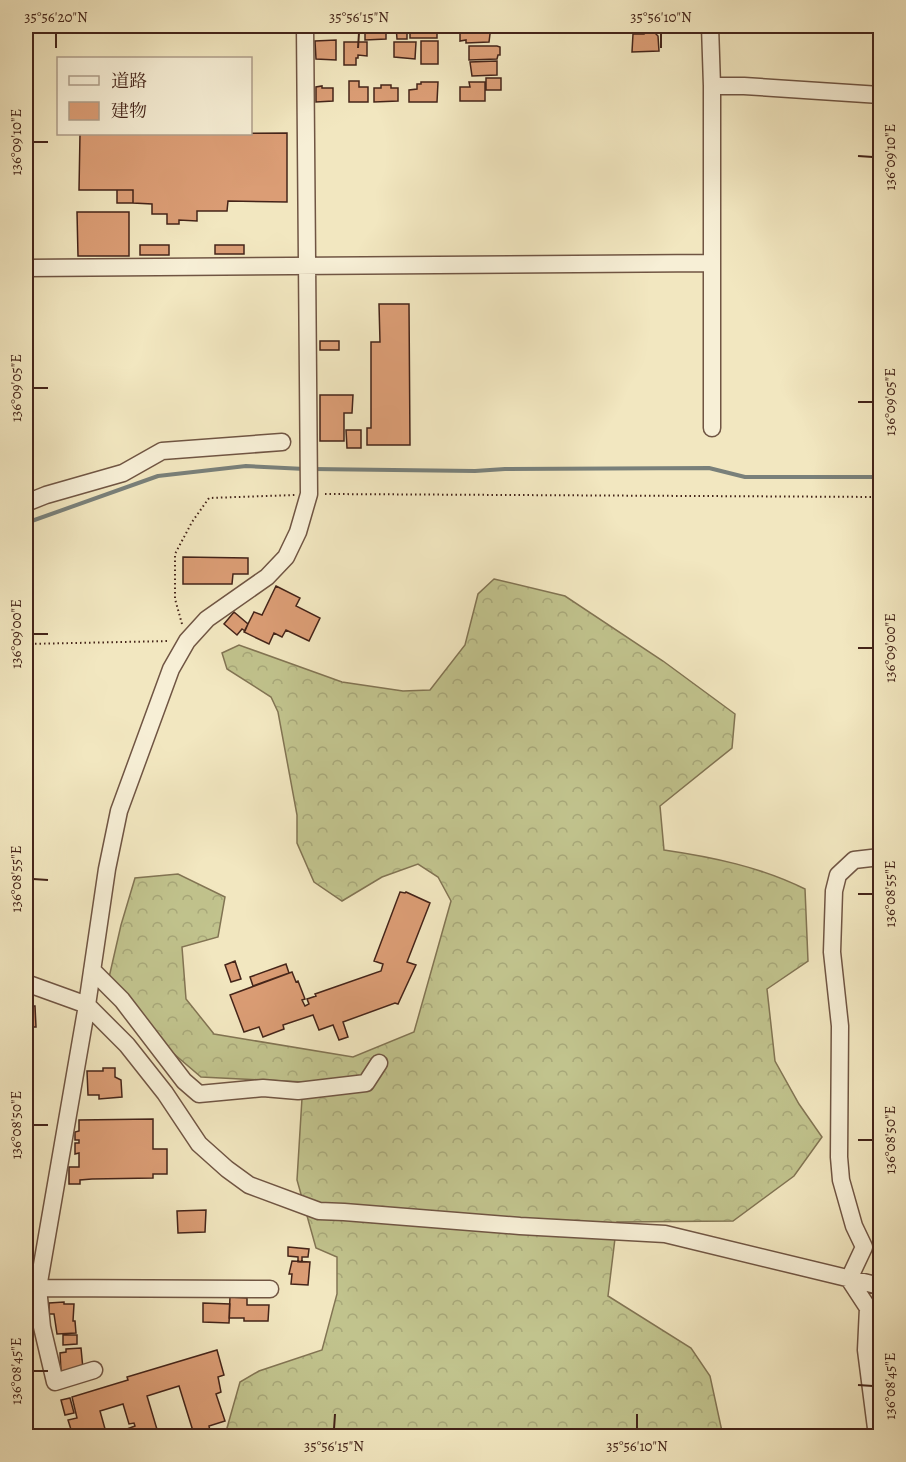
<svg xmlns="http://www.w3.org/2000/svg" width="906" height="1462" viewBox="0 0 906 1462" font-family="Alegreya,'Noto Serif JP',serif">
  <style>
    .forest { fill: url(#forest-crowns); stroke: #827453; stroke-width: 1.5 }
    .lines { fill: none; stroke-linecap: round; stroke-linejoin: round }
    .stream { stroke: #79807a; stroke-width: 4 }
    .building { fill: #db9d75; stroke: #442419; stroke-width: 1.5 }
    .minor-casing { stroke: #705543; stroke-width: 19 }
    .path { stroke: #442419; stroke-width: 2; stroke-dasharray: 1.5 3; stroke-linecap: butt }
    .minor { stroke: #f7efd6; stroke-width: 16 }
    .ticks { fill: none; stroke: #442419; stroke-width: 2 }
    .neatline { fill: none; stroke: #442419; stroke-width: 2 }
    .ticks-label { font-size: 15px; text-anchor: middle; fill: #442419 }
  </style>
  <defs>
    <pattern id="forest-crowns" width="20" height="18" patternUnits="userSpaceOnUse" patternTransform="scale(1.5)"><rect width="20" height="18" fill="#c1c38d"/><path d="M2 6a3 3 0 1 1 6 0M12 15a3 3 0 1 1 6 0" fill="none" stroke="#a7a779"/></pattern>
  </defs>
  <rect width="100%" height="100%" fill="#f2e7c0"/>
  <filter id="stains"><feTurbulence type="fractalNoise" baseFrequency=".00333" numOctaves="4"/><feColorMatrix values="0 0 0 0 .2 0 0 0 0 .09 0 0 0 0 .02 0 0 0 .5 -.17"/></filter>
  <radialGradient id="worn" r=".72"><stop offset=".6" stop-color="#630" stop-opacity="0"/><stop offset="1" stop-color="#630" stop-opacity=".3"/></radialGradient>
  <path class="forest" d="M494 579 565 596 663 661 735 714 732 748 660 806 664 850C712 857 761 867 805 889L808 961 767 989 775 1061 799 1104 822 1137 794 1176 733 1221 617 1222 608 1296 691 1348 710 1376 723 1436H223L225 1435 240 1382 259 1371 322 1350 337 1294V1257L316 1248 297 1180 303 1082 201 1077 105 995 121 925 135 878 178 874 225 897 218 937 182 947 186 999 214 1034 353 1057 414 1032 451 901 438 877 418 864 382 877 342 901 314 882 297 843V815L278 712 271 697 227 669 222 653 239 645 342 682 403 691 430 690 465 645 478 594Z"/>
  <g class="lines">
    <path class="stream" d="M312 469 475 471 505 469 709 468 745 477H880
      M26 523 158 476 246 466 305 469"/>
  </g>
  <path class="building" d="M365 26H386V39L365 40Z
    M396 26H407V39H397Z
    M410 26H437V38H410Z
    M460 26H491L489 42 466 43V40L460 41Z
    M648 28H655V33L658 36 659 51 632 52 633 34H644V31H648Z
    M336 40V60L316 59 315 41Z
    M421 41H438V64H421Z
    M344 42H367V56L358 55V58H356V65H344Z
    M394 42H416L415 59 394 57Z
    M469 46H497L500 47V55H498L497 59 469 60Z
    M497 61V75L472 76 470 62Z
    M486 78H501V90H486Z
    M349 81H359V87H368V102H349Z
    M421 82H438L437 102H409V90L417 89V84H421Z
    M469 82H485V101H460V87H470Z
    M381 85H391V88H398V101L374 102V88H381Z
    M322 86V88H333V101L316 102V87Z
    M287 133V202L228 201 227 211H197V221L179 220V224H167V214H152V204L133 203V190H79L80 134Z
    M117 190H133V203H117Z
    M77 212H129V256H78Z
    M140 245H169V255H140Z
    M215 245H244V254H215Z
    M379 304H409L410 445H367V428H371V342H380Z
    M320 341H339V350H320Z
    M320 395H353L352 413H344V441H320Z
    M346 430H361V448H347Z
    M183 557 248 558V574H233L232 584H183Z
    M276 586 300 598 296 606 320 618 309 641 286 630 282 637 274 633 269 644 244 632 254 612 262 615Z
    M234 612 248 624 245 631 242 629 237 635 224 624Z
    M400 892 405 893 406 892 430 903 407 962 416 965 398 1004 395 1003 343 1022 348 1037 339 1040 333 1025 319 1030 313 1015 283 1025 284 1029 263 1037 259 1027 244 1032 230 995 292 972 296 982 298 981 305 999 302 1000 305 1006 309 1004 307 999 316 996 315 994 381 971 383 964 374 961Z
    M235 961 241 979 231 982 225 965Z
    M286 964 289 973 253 986 250 977Z
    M26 1000H31V1006H35L36 1027H26Z
    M103 1068H115V1077L121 1080 122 1097 99 1099V1095H88L87 1071H103Z
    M153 1119V1149H167V1174H153V1178L92 1179 80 1180V1184H69V1167H79V1153L75 1154V1143H79V1140H75V1132L79 1131V1120Z
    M206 1210 205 1232 178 1233 177 1211Z
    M288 1247 309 1249 308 1257H302V1262H298V1257L288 1256Z
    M292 1261 310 1262 308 1285 291 1284 292 1274H289Z
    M230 1297 247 1298V1305H269L268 1321H244V1318H229Z
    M64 1302V1304H74L73 1321H75L76 1333 57 1334 54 1314H49V1303Z
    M203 1303 230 1304 229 1323 203 1322Z
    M63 1335H77V1344L63 1345Z
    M81 1348 83 1369 61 1371 60 1353 66 1352V1349Z
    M217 1350 224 1375 218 1377 221 1392 216 1394 225 1421 209 1426 211 1436H199L197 1430 193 1431 179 1386 147 1396 159 1436H129L127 1429 135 1426 134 1423 129 1424 123 1404 100 1411 107 1436H73L68 1420 77 1418 72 1397 128 1380 127 1377Z
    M70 1398 74 1413 65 1415 61 1400Z"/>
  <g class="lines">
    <g class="minor-casing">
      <path id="minor" d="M710 26 712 86V428
        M712 86H744L880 95
        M26 268 711 263
        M26 503 46 495 123 473 162 451 282 442
        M92 970 122 1000 184 1081 199 1094 263 1088 298 1091 366 1083 379 1063
        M26 983 87 1005 127 1045 165 1093 199 1144 227 1169 249 1185 319 1211 344 1212 520 1226 665 1234 880 1286
        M26 1291 38 1288 270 1289
        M94 1370 55 1382 42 1327 38 1288 87 1005 107 869 119 811 171 669 187 641 207 619 267 577 286 557 298 532 309 494 305 26
        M877 1436 866 1350 868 1308 849 1279 864 1247 854 1226 841 1180 839 1157 840 1026 832 952 834 891 838 875 854 860 880 857"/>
    </g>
    <path class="path" d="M325 494 880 497
      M182 624 175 599V554L192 522 209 498 295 495
      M26 644 170 641"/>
    <use href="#minor" class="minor"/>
  </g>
  <path class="ticks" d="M56 48V33M358 48 359 33M661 48V33M33 142H48M858 156 873 157M33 388H48M858 402H873M33 634H48M858 648H873M33 879 48 880M858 894H873M33 1125H48M858 1140H873M33 1371H48M858 1385 873 1386M334 1429 335 1414M637 1429V1414"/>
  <rect width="906" height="1462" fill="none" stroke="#f2e7c0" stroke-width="66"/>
  <rect x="57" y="57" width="195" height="78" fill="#f7efd6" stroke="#af9e8a" stroke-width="1.5"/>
  <rect x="69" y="76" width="30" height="9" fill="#f7efd6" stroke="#af9e8a" stroke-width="1.5"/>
  <text x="111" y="87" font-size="18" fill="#442419">道路</text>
  <rect x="69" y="102" width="30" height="18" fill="#db9d75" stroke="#af9e8a" stroke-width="1.5"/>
  <text x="111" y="117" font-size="18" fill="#442419">建物</text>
  <rect x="33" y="33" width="840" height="1396" class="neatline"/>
  <g class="ticks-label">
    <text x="56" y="22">35°56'20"N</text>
    <text x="359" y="22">35°56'15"N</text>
    <text x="661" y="22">35°56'10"N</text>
    <text transform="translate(16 142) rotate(-90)" y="5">136°09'10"E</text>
    <text transform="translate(890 157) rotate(-90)" y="5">136°09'10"E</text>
    <text transform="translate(16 388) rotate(-90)" y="5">136°09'05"E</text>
    <text transform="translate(890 402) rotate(-90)" y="5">136°09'05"E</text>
    <text transform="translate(16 634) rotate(-90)" y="5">136°09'00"E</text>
    <text transform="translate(890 648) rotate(-90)" y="5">136°09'00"E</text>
    <text transform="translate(16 879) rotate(-90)" y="5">136°08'55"E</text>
    <text transform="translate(890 894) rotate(-90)" y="5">136°08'55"E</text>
    <text transform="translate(16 1125) rotate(-90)" y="5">136°08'50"E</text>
    <text transform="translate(890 1140) rotate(-90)" y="5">136°08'50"E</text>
    <text transform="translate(16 1371) rotate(-90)" y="5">136°08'45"E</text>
    <text transform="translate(890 1386) rotate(-90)" y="5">136°08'45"E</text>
    <text x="334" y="1451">35°56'15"N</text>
    <text x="637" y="1451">35°56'10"N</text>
  </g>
  <rect width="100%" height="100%" filter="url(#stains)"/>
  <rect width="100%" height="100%" fill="url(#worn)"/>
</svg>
